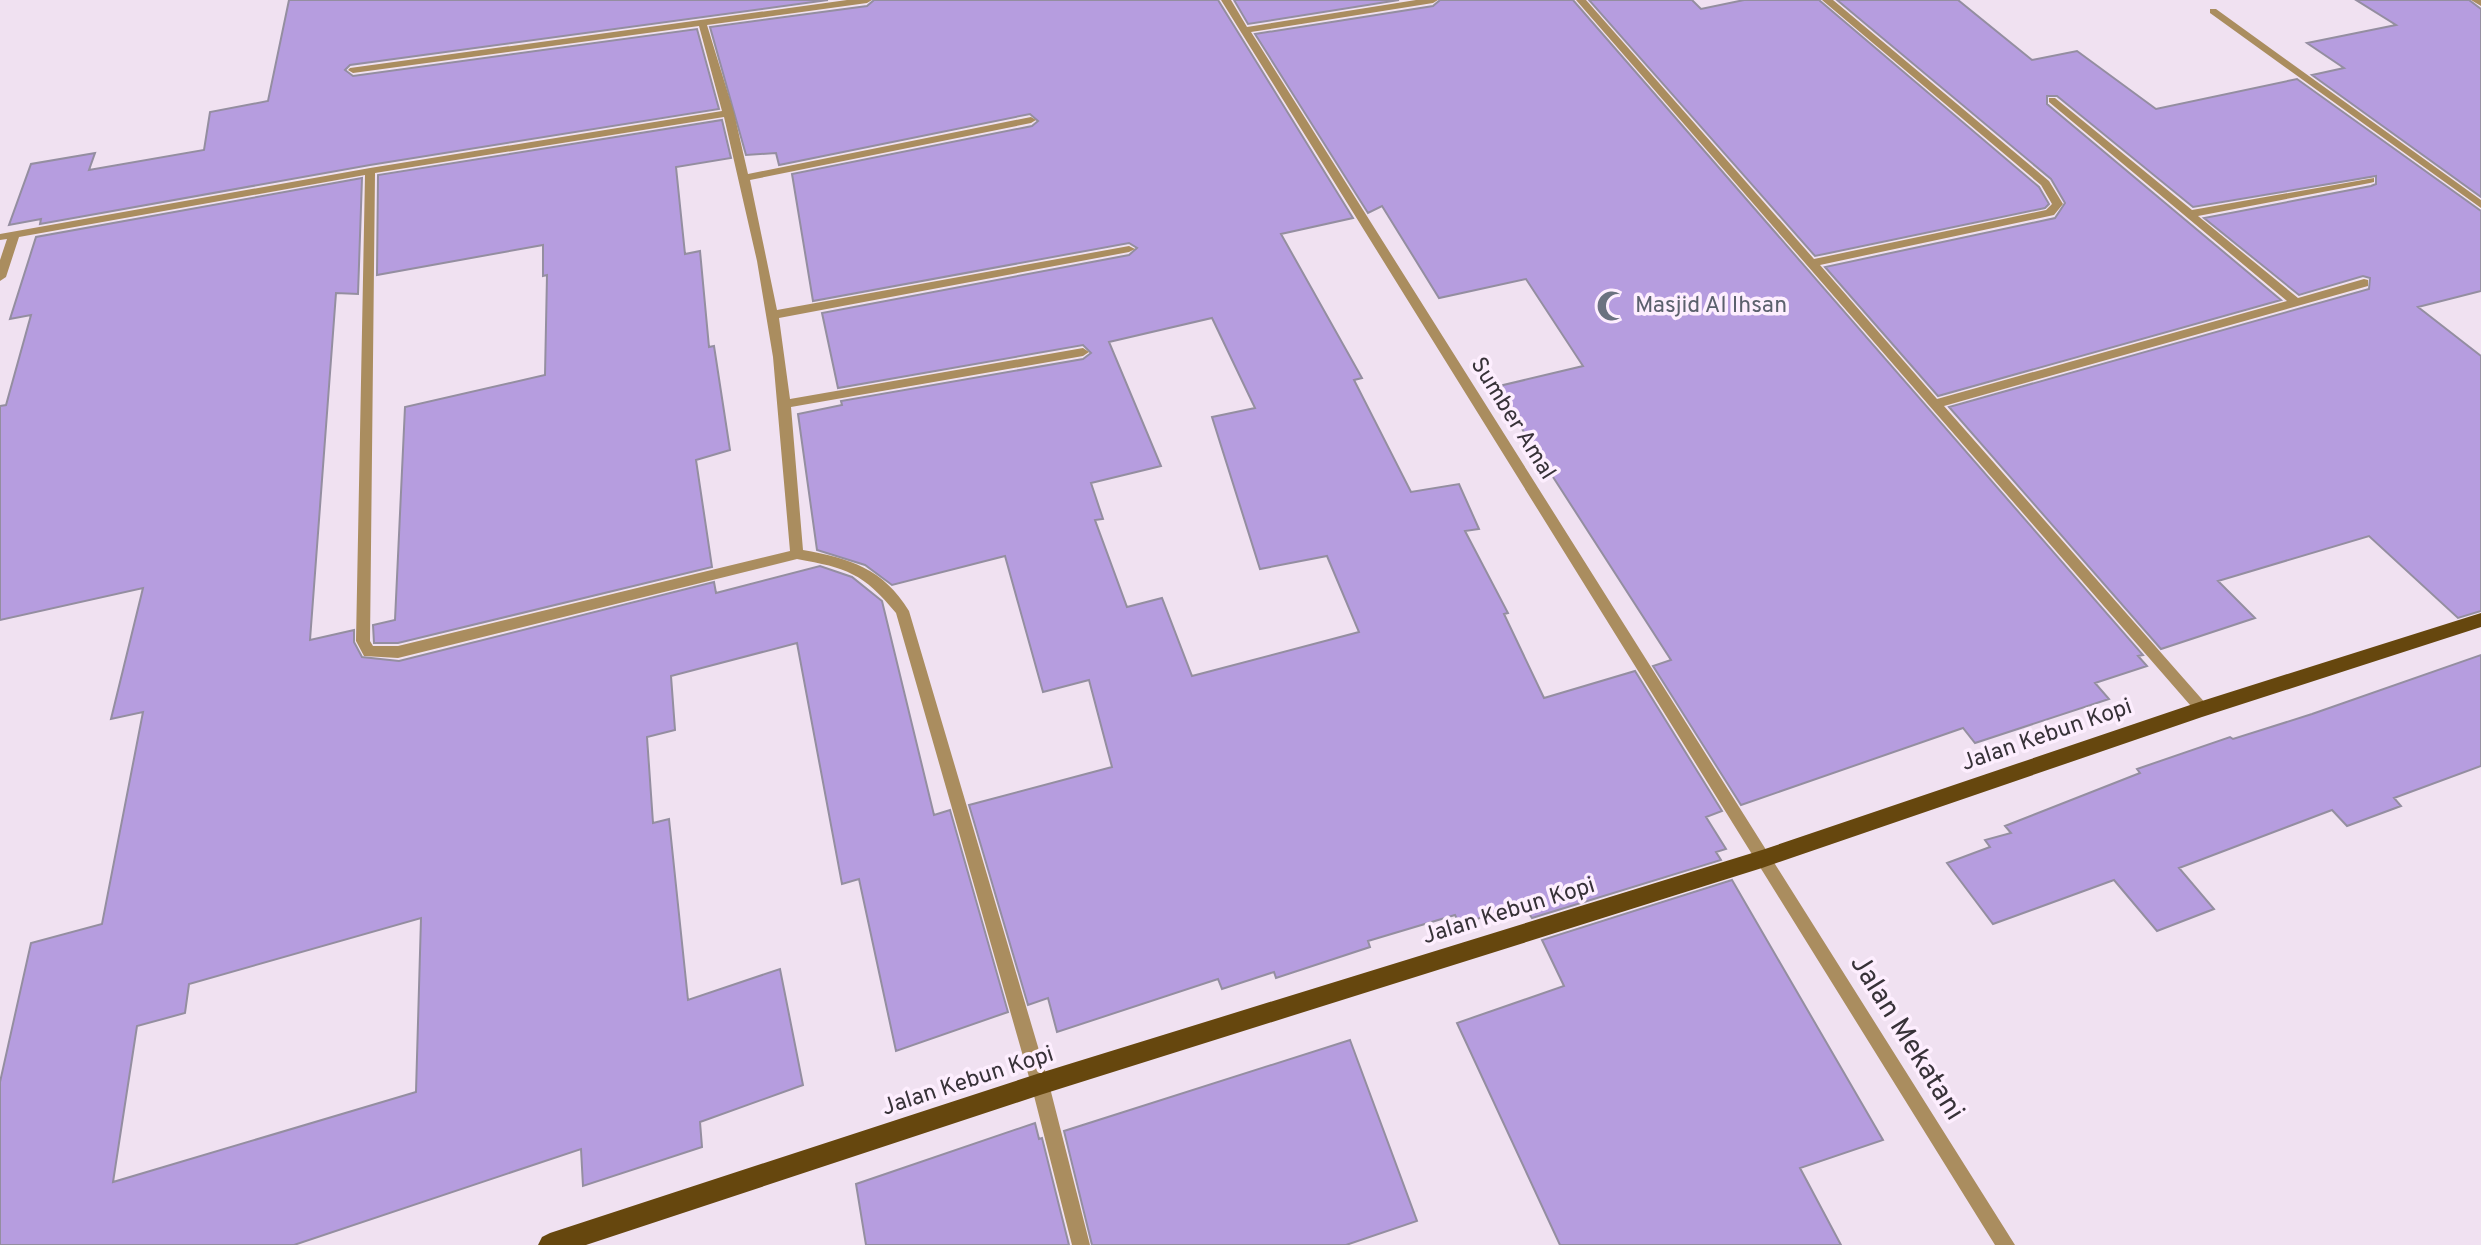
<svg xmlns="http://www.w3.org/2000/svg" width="2481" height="1245" viewBox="0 0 2481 1245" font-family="Overpass,sans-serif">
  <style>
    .building { fill: #b69ddf; stroke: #948ea0; stroke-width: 2; fill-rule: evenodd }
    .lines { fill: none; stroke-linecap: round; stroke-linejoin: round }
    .minor { fill: #aa8d5f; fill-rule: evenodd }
    .primary { fill: #66470e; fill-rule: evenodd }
    .labels { text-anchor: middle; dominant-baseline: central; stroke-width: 7; stroke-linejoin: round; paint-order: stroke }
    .worship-label { font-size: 23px; fill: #5b616d; stroke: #fdeefe; text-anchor: start }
    .street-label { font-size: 23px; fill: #373238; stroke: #fdeefe }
    .near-street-label { font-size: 28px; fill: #373238; stroke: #fdeefe }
  </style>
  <rect width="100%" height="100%" fill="#f0e1f1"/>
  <path class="building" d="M289 0H828L350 65 345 70 353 76 697 29 719 109 370 165 40 224 41 219 9 225 31 164 95 153 89 170 204 150 210 112 268 101Z
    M874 0H1218L1353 218 1281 234 1362 378 1354 380 1411 492 1459 484 1479 529 1465 531 1508 613 1504 614 1544 698 1635 671 1722 811 1706 817 1726 849 1716 852 1721 860 1532 918 1522 903 1460 925 1455 915 1368 941 1370 947 1276 978 1274 972 1222 989 1218 979 1057 1032 1048 998 1028 1005 969 805 1112 767 1089 680 1043 692 1005 556 892 585 865 565 817 550 798 414 842 405 841 401 1083 359 1091 353 1083 345 838 388 822 313 1129 255 1137 248 1129 243 813 301 792 174 1032 126 1038 121 1030 114 779 165 776 153 746 155 710 27 867 6ZM1212 318 1255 408 1212 417 1260 569 1327 556 1359 632 1192 676 1162 598 1127 607 1095 520 1103 519 1091 483 1161 466 1109 342Z
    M1234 0H1399L1248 24Z
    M1440 0H1573L2143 655 2138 656 2147 666 2095 683 2109 699 1975 743 1963 728 1741 805 1653 666 1671 660 1495 387 1583 366 1526 279 1439 298 1382 206 1368 213 1255 34 1433 6Z
    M1589 0H1692L1701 9 1744 0H1819L2039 187 2049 204 2045 208 1815 256Z
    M1837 0H1958L2032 60 2077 51 2156 109 2297 79 2481 211V291L2418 307 2481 356V611L2458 618 2369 536 2218 581 2255 618 2161 649 1949 407 2369 289 2370 278 2363 276 2299 295 2204 218 2371 186 2376 184V176L2193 207 2057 96H2047V104L2281 300 1938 396 1825 267 2055 218 2065 203 2051 179Z
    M2356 0H2469L2481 9V197L2312 75 2344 68 2307 43 2396 25Z
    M722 120 731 158 676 167 685 254 700 251 709 347 714 346 730 450 696 460 712 567 398 643H374L373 625 395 620 405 407 545 375 547 275 543 276V245L377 275 378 175Z
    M362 178 358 294 336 293 310 640 354 630V642L362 657 399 661 714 582 716 593 820 566 852 577 882 601 934 815 950 810 1008 1012 896 1051 859 879 842 884 797 643 671 676 675 730 647 737 653 823 669 819 688 1000 780 969 803 1085 700 1122 702 1147 583 1186 581 1149 294 1245H0V1082L31 943 102 924 143 712 111 719 143 588 0 620V406L6 405 31 315 10 319 36 237ZM421 918 416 1092 113 1182 137 1026 185 1013 189 984Z
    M2481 655V766L2394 798 2401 806 2347 826 2332 810 2179 868 2214 909 2157 931 2114 880 1993 924 1947 863 1990 847 1985 840 2011 833 2005 826 2140 773 2137 769 2230 737 2233 739 2312 714Z
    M1732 880 1883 1140 1800 1168 1841 1245H1560L1457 1023 1564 986 1542 940Z
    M1350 1040 1417 1221 1346 1245H1092L1064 1131Z
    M1035 1123 1039 1139 1042 1138 1069 1245H866L856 1184Z"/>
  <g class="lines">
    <path class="minor" d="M847 0H872L867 3 707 25 734 113 748 174 1031 117 1036 120 1031 123 750 180 777 310 1129 246 1135 249 1129 252 779 318 790 399 1083 348 1089 352 1083 356 791 407 803 550C849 558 884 569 909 611L1049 1084 1090 1245H1072L1031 1084 896 613C863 573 847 568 797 559L398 658 364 656 356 641 365 175 19 237 6 277 0 281V260L7 239 0 240V234L370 168 722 111 699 26 353 73 348 70 350 68ZM724 117 757 261 773 357 790 551 398 646H373L370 641 375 173Z
      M1221 0H1231L1247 27 1416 0H1438L1433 3 1251 32 2015 1245H1995Z
      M1576 0H1586L1814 259 2046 210 2052 204 2041 185 1822 0H1833L2049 181 2063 204 2054 215 1820 265 1937 399 2287 301 2049 102V98H2055L2192 210 2374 178V182L2370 183 2198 216 2298 298 2364 279 2368 280V286L1944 406 2207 705 2209 709 2207 713 2202 715 2197 713Z
      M2471 0H2481V6Z
      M2210 9H2216L2481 200V208L2210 13Z"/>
    <path class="primary" d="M2481 613V627L2202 717 1762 868 1040 1095 586 1245H538L542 1237 550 1233 1040 1073 1762 850 2202 701Z"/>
  </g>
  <defs>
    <g id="mosque-bare" transform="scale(2.415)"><path d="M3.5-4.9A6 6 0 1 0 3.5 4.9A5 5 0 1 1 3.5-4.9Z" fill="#6b7280" stroke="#fdeefe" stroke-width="2.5" paint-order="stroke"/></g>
  </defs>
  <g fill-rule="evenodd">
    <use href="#mosque-bare" x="1612" y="306"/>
  </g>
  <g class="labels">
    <g class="worship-label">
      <text x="1635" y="306">Masjid Al Ihsan</text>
    </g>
    <g class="street-label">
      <text transform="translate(1512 419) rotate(58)">Sumber Amal</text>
      <text transform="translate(2047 736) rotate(-19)">Jalan Kebun Kopi</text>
      <text transform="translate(1509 912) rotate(-17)">Jalan Kebun Kopi</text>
      <text transform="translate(968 1082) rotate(-18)">Jalan Kebun Kopi</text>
    </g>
    <g class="near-street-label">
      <text transform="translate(1906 1038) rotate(58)">Jalan Mekatani</text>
    </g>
  </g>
</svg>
